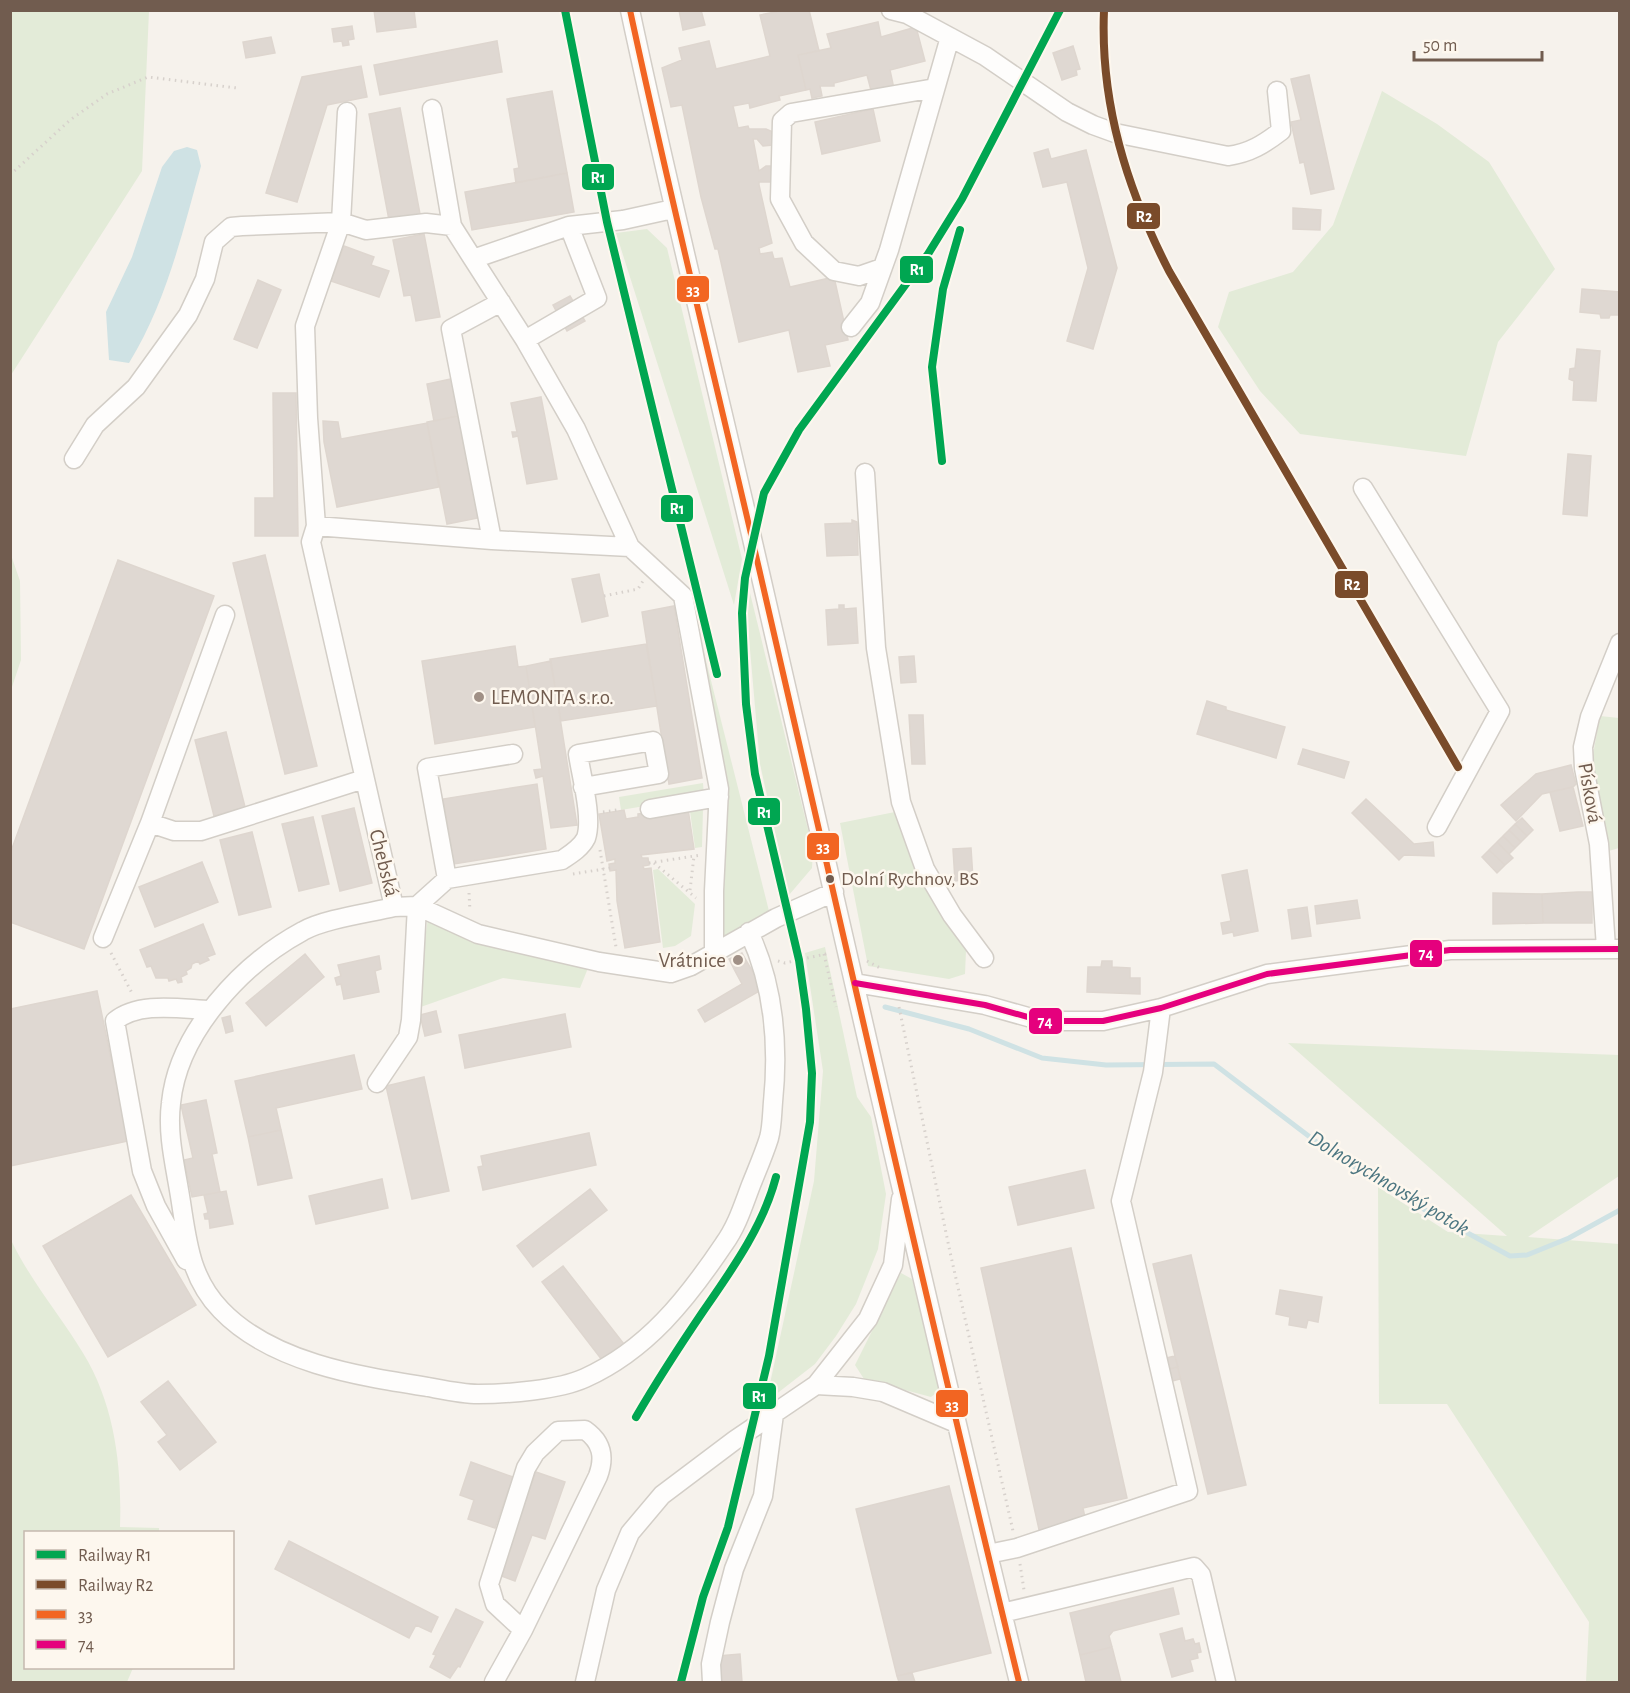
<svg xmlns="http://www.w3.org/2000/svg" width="1630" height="1693" viewBox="0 0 1630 1693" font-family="'Alegreya Sans',sans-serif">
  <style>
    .green { fill: #e3ebd8 }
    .water { fill: #cfe2e4 }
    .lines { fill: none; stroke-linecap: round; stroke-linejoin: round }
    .stream { stroke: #cfe2e4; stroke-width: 5 }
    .building { fill: #dfd8d2; stroke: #ded6cf; stroke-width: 1.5 }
    .minor-casing { stroke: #d3cec7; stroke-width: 21 }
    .path { stroke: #d7d1cc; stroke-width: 3; stroke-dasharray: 1.5 4.5; stroke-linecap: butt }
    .minor { stroke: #fefdfc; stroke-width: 18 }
    .bus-1-casing { stroke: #fdf7ee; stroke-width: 10 }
    .bus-2-casing { stroke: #fdf7ee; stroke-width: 10 }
    .bus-1 { stroke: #f26522; stroke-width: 6 }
    .bus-2 { stroke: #e5007d; stroke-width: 6 }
    .rail-1-casing { stroke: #fdf7ee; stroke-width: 12 }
    .rail-2-casing { stroke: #fdf7ee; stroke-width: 12 }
    .rail-1 { stroke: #00a651; stroke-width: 8 }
    .rail-2 { stroke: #7a4b2a; stroke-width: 8 }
    .poi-dot { fill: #a09086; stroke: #fdf7ee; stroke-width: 2 }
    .bus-dot { fill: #715c4f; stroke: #fdf7ee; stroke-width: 2 }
    .labels { text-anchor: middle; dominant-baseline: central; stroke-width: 5; stroke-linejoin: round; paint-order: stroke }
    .bus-label { font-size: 20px; fill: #715c4f; stroke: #fdf7ee; text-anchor: start }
    .poi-label { font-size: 21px; fill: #715c4f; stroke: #fdf7ee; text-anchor: start }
    .street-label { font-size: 21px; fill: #715c4f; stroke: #fdf7ee }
    .water-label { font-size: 22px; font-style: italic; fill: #4c7681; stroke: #fdf7ee }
    .line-badge { stroke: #fdf7ee; stroke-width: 2 }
    .badge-label { font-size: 16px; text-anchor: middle; font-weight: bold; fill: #fff }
  </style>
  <rect width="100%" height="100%" fill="#f6f2ec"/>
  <path class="green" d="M11 10 149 11 142 171 11 375Z
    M1382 91 1437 124 1489 162 1555 269 1498 342 1466 456 1300 434 1260 391 1218 327 1229 292 1293 272 1333 225Z
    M647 229 667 248 742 559 734 605 616 233Z
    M11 555 20 581 21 660 11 690Z
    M750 593 813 850 812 868 789 895 760 764 747 615Z
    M693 609 769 911 731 936 723 937Z
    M1600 716 1619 718V848L1605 852 1592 760Z
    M703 783 704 796 621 810 619 797Z
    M703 809 702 847 695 848 690 811Z
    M895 812 919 871 966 951 965 974 949 979 868 966 840 823Z
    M658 869 695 904 691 936 675 946 663 948 653 870Z
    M428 918 475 943 588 968 580 988 503 978 415 1009Z
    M825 947 857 1097 871 1117 886 1194 878 1249 856 1304 836 1336 815 1364 766 1402 814 1181 823 1071 805 953Z
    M1288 1043 1619 1055V1176L1528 1237 1619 1244V1682H1586L1589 1622 1447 1404H1379L1378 1187 1448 1232 1507 1236Z
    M11 1240C30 1280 60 1315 83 1353 115 1405 122 1467 120 1527L159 1528V1532H26V1668H133L127 1682H11Z
    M901 1273 912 1279 941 1389 931 1397 864 1379 855 1365Z"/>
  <path class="water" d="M187 147 197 150 201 166C182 234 166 303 129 363L109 360 106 312 132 257 162 167 174 151Z"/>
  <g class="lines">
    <path class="stream" d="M885 1007 969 1029 1042 1058 1106 1065 1214 1064 1327 1150 1427 1211 1510 1256 1527 1255 1569 1238 1620 1210"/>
  </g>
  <path class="building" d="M374 10H414L416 27 377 32Z
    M679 10H701L705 25 683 30Z
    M809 10 819 51 798 55 806 90 779 96 780 100 750 108 749 103 733 106 738 128 748 126 749 129H766L773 132V145L763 146 757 139H753L759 171 766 166H772V182H759V185L772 243 759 248 760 254 772 252 774 259 782 258 790 287 834 277 848 340 825 345 830 366 798 372 789 330 739 342 718 249H715L701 197 682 105 671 107 662 68 682 60 679 48 709 41 716 69 770 56 760 15 780 11Z
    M878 22 881 37 916 27 925 61 890 70 894 89 872 94 867 75 834 83V86H820L822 96 812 98 810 89 806 90 798 55 831 48 827 34Z
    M352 26 354 39 348 40 349 45 343 46 342 41 334 42 332 29Z
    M271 37 275 53 246 58 243 42Z
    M497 41 502 72 380 95 374 65Z
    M1073 46 1080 69 1076 70 1077 75 1062 80 1053 53Z
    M361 66 367 97 327 105 297 202 266 193 302 77Z
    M1309 75 1334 189 1311 194 1304 162 1300 163 1291 122 1301 120 1291 79Z
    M552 91 567 173 516 183 514 169 519 168 507 99Z
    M400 108 420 214 389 220 369 114Z
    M873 109 880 141 822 154 815 122Z
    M1048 149 1051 159 1086 150 1117 268 1093 349 1067 341 1088 268 1067 182 1043 187 1034 153Z
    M567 173 574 212 472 230 465 192Z
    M1293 208 1321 210 1320 230 1293 229Z
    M424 234 440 317 416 321 411 295 404 296 393 240Z
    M344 246 374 257 371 265 389 271 379 297 331 281Z
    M258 280 281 290 257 348 234 339Z
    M1582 289 1620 292V315H1610L1609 318H1601L1600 314 1580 312Z
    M570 296 585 321 567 331 553 305Z
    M1577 349 1600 351 1596 401 1573 400 1574 381 1569 379 1570 369 1575 368Z
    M451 379 458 416 434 421 427 384Z
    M273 393H296L298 536H255V498H274Z
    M541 397 557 479 527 484 518 436 513 437 512 432H517L511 403Z
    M458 416 478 518 447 524 427 422Z
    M323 421 338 422 341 439 427 423 439 487 337 507 324 442Z
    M1568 454 1591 456 1587 516 1563 514Z
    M852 520 857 522 858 555 827 556 825 524 852 523Z
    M265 555 317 766 285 774 233 563Z
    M118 560 214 596 84 949 10 922V854Z
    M599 574 608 616 582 622 572 579Z
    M839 605H844V609L856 608 858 643 828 645 826 610 839 609Z
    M674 606 702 778 669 784 642 612Z
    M646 644 657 706 561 721 550 659Z
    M515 646 518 667 526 666 535 727 435 744 422 661Z
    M914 656 916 682 901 683 899 657Z
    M551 661 577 825 551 828 543 776 536 778 534 770 542 769 526 666Z
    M1207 701 1226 707V710L1285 727 1276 758 1197 734Z
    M909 715H923L925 764H912Z
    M226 732 245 807 214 816 195 740Z
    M1303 749 1349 762 1344 778 1298 764Z
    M1571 765 1576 784 1573 787 1542 794 1516 821 1501 805 1536 774Z
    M537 784 546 849 454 864 443 799Z
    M1573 787 1583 826 1560 831 1550 792Z
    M1366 799 1414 844 1433 842 1434 856 1404 855 1399 860 1352 813Z
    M354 808 372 883 340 891 322 816Z
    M688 809 694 849 641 855 642 858H648L649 865 643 866 644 869 651 868 660 942 625 948 617 901 616 870 610 871 609 864 615 863V859L607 861 599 814 624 810 626 819 638 817V814Z
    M313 817 329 884 299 891 282 824Z
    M1522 818 1533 830 1527 836 1515 824Z
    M1515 824 1527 836 1521 842 1509 830Z
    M1509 830 1521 842 1515 848 1503 836Z
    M252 832 271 907 239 915 220 840Z
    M1503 836 1515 848 1509 854 1497 842Z
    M1497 842 1513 858 1505 865 1489 850Z
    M971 848 973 879 955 881 953 849Z
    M1489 850 1505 865 1497 873 1482 857Z
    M202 862 218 902 155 927 139 887Z
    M1247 870 1258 931 1234 936 1233 932 1223 934 1221 923 1231 921 1222 875Z
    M1578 892H1592V923H1543L1542 894Z
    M1493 893 1542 894 1543 923 1493 924Z
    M1357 900 1360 918 1317 924 1315 906Z
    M1307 907 1311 936 1292 939 1288 910Z
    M203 924 215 954 207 957 209 960 200 964 198 961 192 964 191 968 186 971 187 974 181 977 182 982 178 983 176 979 169 981 168 978H156L151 966 147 967 140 950Z
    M742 953 747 962 734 969 729 959Z
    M305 954 324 977 266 1026 246 1003Z
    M379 956 381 969 375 971 379 992 344 999 341 984 337 985 335 978 341 976 338 965Z
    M1102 961H1112V967L1130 968V978H1140V994L1087 992 1088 967H1101Z
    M747 962 763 989 705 1022 698 1010 742 984 734 969Z
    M97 991 128 1141 10 1166V1009Z
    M436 1011 441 1032 425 1036 420 1015Z
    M565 1014 571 1047 465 1068 459 1035Z
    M230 1016 233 1031 226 1033 222 1018Z
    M354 1055 362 1089 276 1108 281 1130 248 1137 235 1081Z
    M424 1077 449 1191 412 1199 386 1086Z
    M206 1100 217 1153 212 1154 220 1192 192 1197 184 1160 193 1158 181 1105Z
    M281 1130 292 1178 258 1185 248 1137Z
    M589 1133 596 1165 483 1190 478 1167 483 1166 481 1156Z
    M1085 1170 1094 1208 1018 1225 1009 1187Z
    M382 1179 388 1208 316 1224 309 1196Z
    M590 1189 607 1210 533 1267 517 1246Z
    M226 1191 233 1224 210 1228 209 1219H205L204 1214 208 1213 204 1195Z
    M131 1195 196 1305 108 1357 43 1246Z
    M1071 1248 1127 1498 1083 1508 1086 1523 1040 1534 981 1268Z
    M1191 1255 1246 1485 1208 1494 1153 1264Z
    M563 1266 624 1344 602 1360 542 1282Z
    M1280 1290 1322 1297 1318 1322 1308 1320 1306 1328 1289 1325 1290 1317 1276 1314Z
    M1175 1356 1178 1367 1169 1369 1166 1358Z
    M1178 1367 1180 1379 1172 1381 1169 1369Z
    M168 1381 216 1442 180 1470 158 1442 167 1435 141 1402Z
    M471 1462 513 1477 495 1528 468 1519 474 1500 460 1495Z
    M536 1472 565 1482 545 1539 532 1535 515 1581 499 1575Z
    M949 1486 991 1653 897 1676 856 1509Z
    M289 1541 438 1617 431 1632 416 1625 409 1638 275 1569Z
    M1173 1588 1179 1614 1113 1631 1109 1636 1112 1647 1080 1655 1070 1613Z
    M456 1609 483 1622 460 1667 458 1666 450 1678 430 1667 436 1655 433 1654Z
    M1182 1628 1185 1641 1193 1639 1195 1644 1199 1643 1201 1652 1197 1653 1198 1658 1190 1660 1193 1671 1172 1677 1160 1634Z
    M1112 1647 1121 1682H1086L1080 1655Z
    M740 1654 742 1682H720L718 1656Z
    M912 1673 915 1682H899L897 1676Z"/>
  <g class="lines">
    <g class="minor-casing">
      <path id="minor" d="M630 10C672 207 721 402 766 599 849 960 931 1322 1019 1682
        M891 10 907 14 985 56 1067 112 1093 125 1115 133 1228 156C1250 153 1264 144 1281 131L1277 91
        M432 109 452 226 473 259 569 226 623 220 673 209
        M347 112 341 222 366 230 426 223 452 226
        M473 259 525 340 576 429 630 547 683 596 719 789 714 891V953
        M882 268 859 276 834 271 804 243 780 199 782 121 791 113 935 88
        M501 302 451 329 492 540 630 547
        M851 327 870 303 889 250 950 37
        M525 340 597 298 569 226
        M74 459 95 425 136 387 188 315 205 279 214 242 231 227 242 226 341 222 305 326 308 418 316 526
        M865 473 876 648 901 802 925 869 952 915 984 958
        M1363 488 1500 711 1437 827
        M492 540 316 526 311 542 394 907 417 906 478 934 599 962 671 973 691 966 776 918 834 892
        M225 615 150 823 174 831H201L364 779
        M650 809 719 797
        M447 879 562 860C571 854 581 848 586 838 593 818 581 775 578 754L653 741 659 774 583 787
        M394 907C369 913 324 919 303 931 242 964 178 1032 171 1103 167 1134 175 1165 180 1196 187 1239 189 1277 221 1310 272 1363 358 1376 428 1387 444 1390 462 1394 478 1394 507 1394 559 1390 585 1378 647 1350 687 1299 724 1244 737 1226 743 1206 751 1185 757 1170 764 1154 769 1138 772 1127 772 1114 773 1102 779 1043 774 986 749 932
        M103 938 150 823
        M1606 948 1599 844 1584 768 1583 747 1590 717 1620 643
        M855 983 985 1005 1042 1021H1103L1161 1008 1267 974 1450 950 1620 949
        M377 1083 408 1037 411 1020 417 906 447 879 427 768 513 754
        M186 1260 156 1206 142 1171 115 1021C139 1001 181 1009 211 1010
        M816 1385 853 1387 883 1392 956 1423
        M988 1554 1017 1548 1188 1491 1121 1201 1153 1072 1161 1008
        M1002 1613 1194 1567 1201 1575 1226 1682
        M494 1682 523 1630 598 1476C605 1457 602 1442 585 1430L558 1431 535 1453 526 1468 489 1584 495 1604 523 1630
        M585 1682 606 1590 630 1533 662 1495 735 1440 816 1385 868 1319 893 1265 901 1199
        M712 1682 711 1664 720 1622 734 1569 763 1496 774 1414"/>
    </g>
    <path class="path" d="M10 175 70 120 107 94 148 77 237 88
      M604 596 638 589 643 581
      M603 812 617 810
      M600 850 616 947
      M649 863 701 855
      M654 863 696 898
      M573 874 610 868
      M690 890 694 856
      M469 893 470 911
      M111 953 133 995
      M824 954 836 1007
      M778 961 785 963 830 953
      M867 961 882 969
      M899 1007 950 1252 1013 1531
      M1020 1564 1024 1590"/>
    <use href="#minor" class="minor"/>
    <g class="bus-1-casing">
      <path id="bus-1" d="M630 10C672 207 721 402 766 599 849 960 931 1322 1019 1682"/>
    </g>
    <g class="bus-2-casing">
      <path id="bus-2" d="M855 983 985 1005 1042 1021H1103L1161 1008 1267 974 1450 950 1620 949"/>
    </g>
    <use href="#bus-1" class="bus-1"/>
    <use href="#bus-2" class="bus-2"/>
    <g class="rail-1-casing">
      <path id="rail-1" d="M565 10 607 222 717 674
        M942 461 932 367 943 289 960 230
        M636 1417C657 1381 679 1347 702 1313 731 1271 763 1227 776 1177
        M681 1682 703 1597 728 1527 769 1356 810 1122 812 1073 806 1009 799 960 755 774 746 704 742 613 745 578 764 493 799 430 928 254 962 199 1060 10"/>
    </g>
    <g class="rail-2-casing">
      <path id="rail-2" d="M1104 10C1100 104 1127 189 1169 271L1458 767"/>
    </g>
    <use href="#rail-1" class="rail-1"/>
    <use href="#rail-2" class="rail-2"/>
  </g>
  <g class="poi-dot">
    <circle cx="479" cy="697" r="6"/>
    <circle cx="738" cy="960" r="6"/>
  </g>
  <circle class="bus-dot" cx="830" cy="879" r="5"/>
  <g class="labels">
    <g class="bus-label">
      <text x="841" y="879">Dolní Rychnov, BS</text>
    </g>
    <g class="poi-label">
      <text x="491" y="697">LEMONTA s.r.o.</text>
      <text x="726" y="960" text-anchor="end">Vrátnice</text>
    </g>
    <g class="street-label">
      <text transform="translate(1590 793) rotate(80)">Písková</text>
      <text transform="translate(384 863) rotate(76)">Chebská</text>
    </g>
    <g class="water-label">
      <text transform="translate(1389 1183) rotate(31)">Dolnorychnovský potok</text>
    </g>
  </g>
  <g class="line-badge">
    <rect x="581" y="163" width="34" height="28" rx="6" fill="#00a651"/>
    <rect x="1126" y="202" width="35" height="28" rx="6" fill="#7a4b2a"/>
    <rect x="899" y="255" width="35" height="29" rx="6" fill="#00a651"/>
    <rect x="676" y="275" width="34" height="28" rx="6" fill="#f26522"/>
    <rect x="660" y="494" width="34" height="29" rx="6" fill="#00a651"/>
    <rect x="1334" y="570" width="35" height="29" rx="6" fill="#7a4b2a"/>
    <rect x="747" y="797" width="34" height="29" rx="6" fill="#00a651"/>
    <rect x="806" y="832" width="34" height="29" rx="6" fill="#f26522"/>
    <rect x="1409" y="939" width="34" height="29" rx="6" fill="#e5007d"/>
    <rect x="1028" y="1007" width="35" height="28" rx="6" fill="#e5007d"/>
    <rect x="742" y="1382" width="35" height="28" rx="6" fill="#00a651"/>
    <rect x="935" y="1389" width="34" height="29" rx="6" fill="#f26522"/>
  </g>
  <g class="badge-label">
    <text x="598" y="183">R1</text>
    <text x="1144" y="222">R2</text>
    <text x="917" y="275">R1</text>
    <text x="693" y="295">33</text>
    <text x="677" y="514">R1</text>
    <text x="1352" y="590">R2</text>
    <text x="764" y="818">R1</text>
    <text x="823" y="852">33</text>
    <text x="1426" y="959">74</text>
    <text x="1045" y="1027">74</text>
    <text x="759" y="1402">R1</text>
    <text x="952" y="1410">33</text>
  </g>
  <rect width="1630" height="1693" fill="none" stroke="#715c4f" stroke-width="24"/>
  <rect x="24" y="1531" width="210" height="138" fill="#fdf7ee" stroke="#c5b9ae" stroke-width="1.5"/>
  <rect x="36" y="1550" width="30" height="9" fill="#00a651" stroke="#c5b9ae" stroke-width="1.5"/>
  <text x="78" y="1561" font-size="18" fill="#715c4f">Railway R1</text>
  <rect x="36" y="1580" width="30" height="9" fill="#7a4b2a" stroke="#c5b9ae" stroke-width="1.5"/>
  <text x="78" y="1591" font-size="18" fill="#715c4f">Railway R2</text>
  <rect x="36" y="1610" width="30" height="9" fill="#f26522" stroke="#c5b9ae" stroke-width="1.5"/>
  <text x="78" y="1621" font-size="18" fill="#715c4f">33</text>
  <rect x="36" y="1640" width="30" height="9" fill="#e5007d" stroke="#c5b9ae" stroke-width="1.5"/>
  <text x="78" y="1651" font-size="18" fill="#715c4f">74</text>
  <path d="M1414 51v9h128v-9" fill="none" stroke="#715c4f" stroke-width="3"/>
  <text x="1423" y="51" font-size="18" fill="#715c4f" stroke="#fdf7ee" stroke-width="4.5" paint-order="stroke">50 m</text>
</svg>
